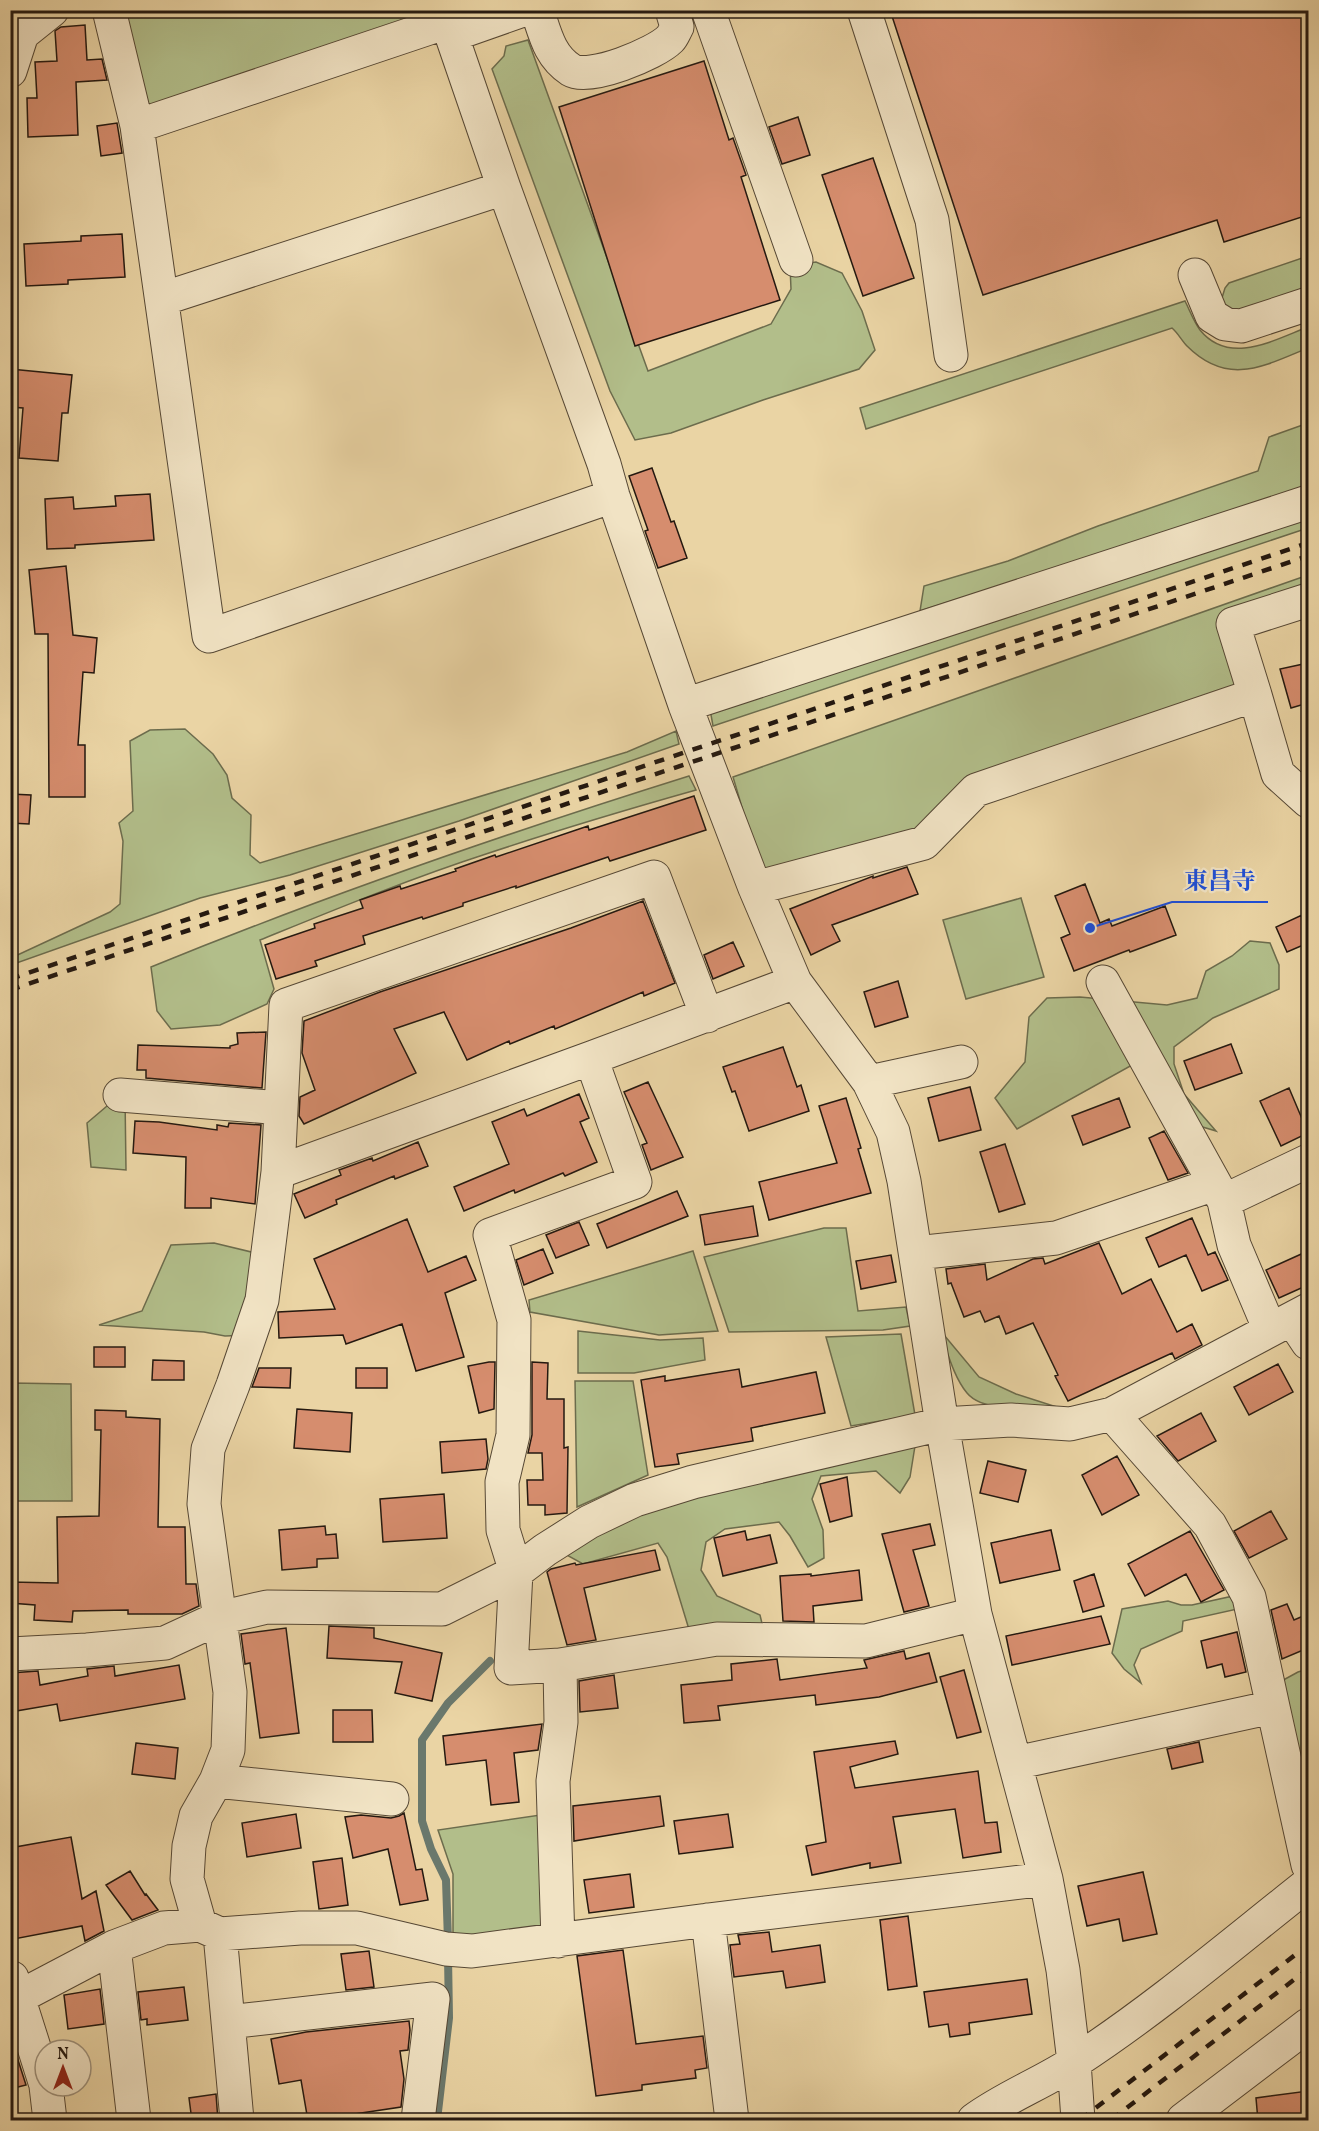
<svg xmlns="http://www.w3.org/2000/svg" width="1319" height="2131" viewBox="0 0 1319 2131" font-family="Vollkorn,'Noto Serif JP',serif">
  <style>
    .green { fill: #b2be8a; stroke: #6c6c4d; stroke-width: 1.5 }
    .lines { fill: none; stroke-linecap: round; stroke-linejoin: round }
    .stream { stroke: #6a786c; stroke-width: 8 }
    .building { fill: #d68d6e; stroke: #251910; stroke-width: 1.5 }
    .minor-casing { stroke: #564835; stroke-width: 35 }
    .minor { stroke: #f1e3c4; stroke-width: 33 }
    .rail { stroke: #251910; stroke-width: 4.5; stroke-dasharray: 10 10; stroke-linecap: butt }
    .leader { fill: none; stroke: #1d4ed8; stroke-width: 2 }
    .callout-dot { fill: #1d4ed8; stroke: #f1e3c4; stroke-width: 2 }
    .callout-label { font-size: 24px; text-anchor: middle; font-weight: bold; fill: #1d4ed8; stroke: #f1e3c4; stroke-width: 4.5; stroke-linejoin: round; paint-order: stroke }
  </style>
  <rect width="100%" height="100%" fill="#ead4a4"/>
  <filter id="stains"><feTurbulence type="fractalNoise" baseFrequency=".00333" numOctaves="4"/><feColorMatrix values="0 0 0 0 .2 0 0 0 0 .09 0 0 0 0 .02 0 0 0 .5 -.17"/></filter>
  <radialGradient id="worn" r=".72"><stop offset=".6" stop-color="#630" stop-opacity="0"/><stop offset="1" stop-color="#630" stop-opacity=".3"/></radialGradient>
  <path class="green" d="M122 11H419L429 28 144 123Z
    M528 40 648 371 771 324 791 289 790 266 816 262 842 273 862 311 875 350 859 369 763 400 671 433 635 440 610 391 492 69 504 56 506 46Z
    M1308 256V294L1229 314 1221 301 1225 288 1229 283Z
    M1185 301C1190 311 1194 322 1200 330 1229 366 1274 340 1308 327V348C1264 366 1228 387 1187 346 1182 341 1178 333 1172 328L866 429 860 408Z
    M1308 423V487L920 611 924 586 1008 561 1098 526 1258 471 1269 437Z
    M1308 503V528L713 726 708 698Z
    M1308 575V599L1233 624 1255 695 976 790 924 843 765 885 733 777Z
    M185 729 213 754 227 775 232 798 251 815 250 855 260 863 627 752 676 731 679 744 459 821 290 875 200 898 11 965V958L110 912 120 904 123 841 119 823 133 811 130 741 150 730Z
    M689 776 696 790C625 810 555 831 486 854 409 879 334 910 260 940L274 989 267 1004 220 1025 171 1029 157 1011 151 967C327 895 507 833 689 776Z
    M1021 898 1044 977 966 999 943 920Z
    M1250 941 1270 943 1279 965V989L1213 1018 1174 1047V1064L1184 1094 1216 1131 1166 1116 1132 1065 1017 1129 995 1098 1025 1062 1029 1017 1047 998 1080 997 1167 1005 1197 998 1206 971 1232 956Z
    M120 1095 125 1096 126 1170 91 1167 87 1123Z
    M824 1228H846L858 1311 906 1307 910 1326 883 1330 729 1332 704 1257Z
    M214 1243 268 1256 250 1335 225 1336 204 1332 99 1325 142 1311 171 1245Z
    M693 1251 718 1331 659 1335 530 1312 529 1300Z
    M939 1329 979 1377 1016 1394 1066 1410C1040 1409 984 1414 967 1393 953 1376 947 1350 939 1329Z
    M578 1331 660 1340 703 1338 705 1360 634 1373H578Z
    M901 1334 915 1415 851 1426 826 1337Z
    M575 1381H633L648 1475 577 1507Z
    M11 1383 71 1384 72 1501H11Z
    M915 1446 910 1477 900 1493 876 1471 821 1476 812 1499 823 1530 824 1558 808 1567 790 1536 779 1522 725 1529 706 1542 701 1570 717 1596 760 1615 766 1640 691 1636 667 1557 658 1543 583 1564 563 1553 629 1503Z
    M1247 1593 1251 1606 1183 1621 1182 1631 1141 1649 1134 1665 1141 1683 1124 1669 1112 1653 1122 1609 1168 1601 1181 1605H1192Z
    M1308 1669V1761L1286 1762 1276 1684 1298 1672Z
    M554 1813 558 1941 453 1950V1874L438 1830Z"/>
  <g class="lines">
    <path class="stream" d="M448 1941 446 1880 431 1849 422 1821V1740L448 1703 490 1661
      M437 2120 449 2018 448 1956"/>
  </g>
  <path class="building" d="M890 10H1308V215L1224 242 1217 220 983 295Z
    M85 25 87 60 102 59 107 80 76 82 78 135 28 137 27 98H37L35 62 57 61 55 31 61 27Z
    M704 61 729 140 733 138 746 175 741 177 780 300 635 346 559 107Z
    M798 117 810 155 782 164 769 127Z
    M117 123 122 153 101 156 97 126Z
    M873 158 914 278 863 296 822 175Z
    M122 234 125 277 68 280V284L26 286 24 244 81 241V236Z
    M10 369 72 375 68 413H62L58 461 19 458 23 408 10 407Z
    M652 468 671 522 674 521 687 558 658 568 645 531 648 530 629 476Z
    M150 494 154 540 75 545V548L47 549 45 499 73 497 74 509 116 506 115 496Z
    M66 566 73 635 97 638 94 673 83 672 78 745H85V797H49L48 634H35L29 570Z
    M1308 663V703L1291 708 1280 669Z
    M10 794 31 795 29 824 10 823Z
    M694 796 706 830 610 861 608 857 516 888V886L463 903V906L423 919 422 917 363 936 365 944 315 961 317 966 276 979 265 945 315 928 314 924 363 908 360 900 400 886 401 889 456 871 455 869 495 855 496 857 588 826 589 830Z
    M907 867 918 894 832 925 840 941 811 955 790 909 873 876V878Z
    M1085 884 1100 923 1109 919 1112 926 1165 906 1176 935 1130 952 1129 950 1074 971 1061 938 1070 934 1055 896Z
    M643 901 675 983 644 996 643 992 555 1029 554 1026 510 1044 509 1041 467 1060 444 1012 394 1029 416 1073 304 1124 299 1116 300 1097 315 1090 302 1053 304 1021 380 992 571 928Z
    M1302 915 1308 930V943L1287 952 1276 927Z
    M733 942 744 966 713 979 704 955Z
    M898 981 908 1017 875 1027 864 992Z
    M266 1032 262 1088 146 1078V1070H137L138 1045 230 1048V1046L238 1044 237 1033Z
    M1231 1044 1242 1073 1195 1090 1184 1061Z
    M783 1047 797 1087 801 1085 809 1111 749 1131 735 1091 732 1092 723 1067Z
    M648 1082 683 1157 651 1170 642 1145 647 1143 624 1092Z
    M970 1087 981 1130 939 1141 928 1098Z
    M1289 1088 1308 1133 1281 1146 1260 1101Z
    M579 1094 589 1118 580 1122 597 1162 565 1176 563 1173 515 1193 514 1190 464 1211 454 1187 509 1164 492 1122 524 1109 527 1116Z
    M846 1098 861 1148 858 1149 871 1193 769 1220 759 1182 837 1163 819 1106Z
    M1119 1098 1130 1127 1083 1145 1072 1116Z
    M135 1121 159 1122 217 1130V1125L228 1127 229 1123 261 1125 255 1204 211 1198V1208H185L186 1157 133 1153Z
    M1164 1131 1188 1173 1168 1180 1149 1138Z
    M418 1142 428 1166 395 1179 394 1176 336 1200 337 1204 305 1218 294 1194 341 1175 339 1170 372 1158 373 1161Z
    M1005 1144 1025 1204 999 1212 980 1152Z
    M677 1191 688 1216 607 1248 597 1224Z
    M753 1206 758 1236 705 1245 700 1215Z
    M1192 1218 1208 1255 1215 1252 1228 1280 1202 1291 1186 1255 1159 1267 1146 1238Z
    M407 1219 428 1272 466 1256 476 1280 445 1293 464 1357 416 1371 402 1324 346 1344 343 1335 279 1338 278 1312 335 1309 314 1259Z
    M579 1222 589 1245 556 1258 546 1235Z
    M1099 1243 1122 1294 1151 1279 1177 1332 1192 1324 1202 1345 1175 1359 1172 1353 1068 1401 1055 1376 1058 1375 1033 1323 1006 1334 999 1316 985 1322 980 1311 964 1317 951 1283 948 1284 946 1269 985 1264 987 1280 1033 1259 1043 1258 1045 1264Z
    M543 1249 553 1273 524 1285 516 1260Z
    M1308 1251V1285L1279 1298 1266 1270Z
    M891 1255 896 1282 861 1289 856 1261Z
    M94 1347H125V1367H94Z
    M153 1360 184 1361V1380H152Z
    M489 1362H495L494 1409 479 1413 468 1366Z
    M532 1362 548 1363 547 1399H564V1448L568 1447 567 1513 545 1515V1505H528L527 1480H543L542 1453H528L532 1435Z
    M1278 1364 1293 1392 1249 1415 1234 1387Z
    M259 1368H291L290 1388 252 1387Z
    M356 1368H387V1388H356Z
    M739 1369 742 1387 816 1372 825 1413 751 1428 753 1441 677 1454 679 1464 655 1467 641 1380 665 1376V1381Z
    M297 1409 352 1413 350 1452 294 1448Z
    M95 1410 126 1411V1417L160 1419 158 1527H185L186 1584H196L199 1606 182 1614H128V1610L73 1611 72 1622 34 1620 35 1605 10 1603V1582L58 1583 57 1517 99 1516 101 1430H95Z
    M1201 1413 1216 1441 1178 1461 1157 1436Z
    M486 1439 488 1459 486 1469 442 1473 440 1442Z
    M1117 1456 1139 1495 1102 1515 1082 1475Z
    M988 1461 1026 1470 1018 1502 980 1493Z
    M847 1477 852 1516 830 1522 820 1484Z
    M444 1494 447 1538 383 1542 380 1499Z
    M1271 1511 1287 1539 1249 1558 1234 1531Z
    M930 1524 935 1545 913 1550 929 1606 904 1612 882 1534Z
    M325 1526 326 1535 336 1534 338 1558 317 1559V1567L282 1570 279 1530Z
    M1051 1530 1060 1570 1000 1583 991 1543Z
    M745 1531 747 1540 770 1535 777 1563 723 1576 714 1538Z
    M1190 1531 1224 1590 1201 1602 1186 1574 1145 1596 1128 1564Z
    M655 1550 660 1570 584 1588 596 1640 567 1645 547 1572 551 1569 575 1563 576 1565Z
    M859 1570 862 1600 813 1606 814 1622 783 1621 780 1576 811 1574V1576Z
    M1094 1574 1104 1606 1083 1612 1074 1581Z
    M1287 1604 1294 1620 1308 1614V1648L1282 1659 1271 1610Z
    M1101 1616 1110 1644 1012 1665 1006 1636Z
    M329 1626 374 1628V1638L442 1653 432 1701 395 1693 402 1662 327 1658Z
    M286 1628 299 1733 260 1738 250 1663 245 1664 241 1634Z
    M1237 1632 1246 1672 1225 1677 1222 1664 1207 1668 1201 1641Z
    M904 1651 906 1659 929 1653 937 1682 879 1697 816 1705 815 1695 718 1706 720 1720 684 1723 681 1685 732 1680 731 1664 777 1659 780 1680 867 1668 864 1660Z
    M179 1665 185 1699 60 1721 57 1704 10 1712V1673L38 1671 40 1685 88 1676 87 1669 114 1666 115 1676Z
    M964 1670 981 1732 957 1738 940 1677Z
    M614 1675 618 1708 580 1712 579 1681Z
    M333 1710H372L373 1742H333Z
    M542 1724 538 1750 514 1753 519 1802 491 1805 486 1760 446 1765 443 1736Z
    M895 1741 898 1754 850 1767 855 1788 978 1771 985 1823 997 1822 1001 1852 963 1858 955 1809 893 1817 901 1863 870 1868V1863L812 1875 806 1846 826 1842 814 1752Z
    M1199 1742 1203 1762 1172 1769 1167 1749Z
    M136 1743 178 1748 175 1779 132 1774Z
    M660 1796 664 1826 574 1841 573 1806Z
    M404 1813 416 1870 422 1869 428 1900 400 1905 388 1849 353 1858 345 1817 361 1815 391 1818 399 1816Z
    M296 1814 301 1848 247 1857 242 1823Z
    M728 1814 733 1847 679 1854 674 1821Z
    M71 1837 82 1899 96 1891 104 1931 85 1941 82 1926 14 1939 10 1921V1848Z
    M342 1858 348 1905 319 1909 313 1862Z
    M130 1871 145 1895 146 1894 158 1910 132 1920 106 1885Z
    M1143 1872 1157 1934 1123 1941 1119 1919 1087 1926 1078 1886Z
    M630 1874 634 1907 589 1913 584 1880Z
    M908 1916 917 1986 888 1990 880 1920Z
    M769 1932 772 1952 820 1945 825 1982 786 1988 783 1971 734 1977 730 1945 740 1944 738 1935Z
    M623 1950 636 2044 703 2036 707 2068 695 2070 696 2078 642 2085V2090L596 2096 577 1956Z
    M369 1951 374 1987 346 1990 341 1954Z
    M1027 1979 1032 2014 969 2023 970 2034 950 2037 948 2024 929 2027 924 1992Z
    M184 1987 188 2020 147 2025V2019L141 2020 138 1992Z
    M100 1989 104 2024 68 2029 64 1995Z
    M409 2021 410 2030 408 2050 400 2051 404 2079 401 2107 308 2121 301 2080 279 2084 271 2039 306 2032Z
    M10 2035 26 2085 10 2089Z
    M1308 2091V2121H1258L1256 2098Z
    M216 2094 218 2121H192L189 2098Z"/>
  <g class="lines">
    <g class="minor-casing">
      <path id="minor" d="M109 10 137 126 209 636 613 496
        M441 10 447 22 504 188 604 464 613 496 685 705 755 888 795 982 869 1082 893 1132 904 1181 942 1424 975 1614 1046 1879 1063 1970 1074 2062 1078 2120
        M537 10C545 33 549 56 571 70 589 81 655 54 670 39 673 36 675 30 677 27L672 10
        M708 10 796 260
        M864 10 932 220 951 355
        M452 35 523 10
        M10 71 22 34 52 10
        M137 126 447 22
        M1195 275 1212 316 1225 324 1241 326 1308 304
        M162 299 504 188
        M1255 695 1278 774 1308 801
        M685 705 1308 502
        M755 888 924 843 976 790 1255 695 1233 624 1308 600
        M1103 982 1215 1184
        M869 1082 961 1062
        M120 1095 281 1108
        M278 1172 286 1005 654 877 707 1016
        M1224 1201 1308 1161
        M916 1253 1056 1238 1215 1184 1224 1201 1234 1245 1270 1330
        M1292 1319 1308 1343
        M1112 1414 1210 1525 1249 1597 1273 1707
        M10 1654 87 1650 165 1643 219 1618 267 1607 442 1609 516 1572 545 1550 589 1522 635 1500 693 1482 942 1424 1011 1420 1070 1424 1112 1414 1308 1310
        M560 1665 717 1639 866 1641 975 1614
        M1015 1763 1273 1707 1308 1865
        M216 1781 392 1799
        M708 1920 732 2120
        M200 1925 187 1879 189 1846 196 1816 216 1781 228 1750 230 1692 204 1504 208 1449 233 1385 262 1300 278 1172 591 1058 795 982
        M220 1934 237 2120
        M558 1941 553 1781 561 1722 560 1665 511 1668 516 1572 503 1530 502 1482 513 1435 514 1320 490 1235 635 1182 591 1058
        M114 1947 134 2120
        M12 1978 45 2082
        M10 1997H19L114 1947 164 1928 200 1925 220 1934 300 1928H357L446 1949 472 1951 708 1920 1046 1879
        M228 2022 433 1999 418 2120
        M46 2086 50 2120
        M974 2120C1005 2097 1043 2083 1076 2061 1157 2008 1232 1944 1308 1884
        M1183 2120 1308 2025"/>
    </g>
    <use href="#minor" class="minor"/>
    <path class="rail" d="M10 979 1308 543
      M10 990 1308 556
      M1080 2120 1308 1945
      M1111 2120 1308 1969"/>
  </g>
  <path class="leader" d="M1090 928L1172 902H1268"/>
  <circle class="callout-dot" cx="1090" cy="928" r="6"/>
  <g class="callout-label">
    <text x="1220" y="889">東昌寺</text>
  </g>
  <rect width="1319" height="2131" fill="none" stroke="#ead4a4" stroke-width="36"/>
  <rect x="12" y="12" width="1295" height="2107" fill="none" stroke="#251910" stroke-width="3"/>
  <rect x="18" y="18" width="1283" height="2095" fill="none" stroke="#251910" stroke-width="1.5"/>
  <g transform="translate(63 2068)"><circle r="28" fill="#f1e3c4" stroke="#9f927c" stroke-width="1.5"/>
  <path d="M0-4.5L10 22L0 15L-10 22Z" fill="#8f2418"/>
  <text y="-9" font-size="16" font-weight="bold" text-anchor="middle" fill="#251910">N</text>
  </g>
  <rect width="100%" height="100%" filter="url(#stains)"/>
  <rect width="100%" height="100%" fill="url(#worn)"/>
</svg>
